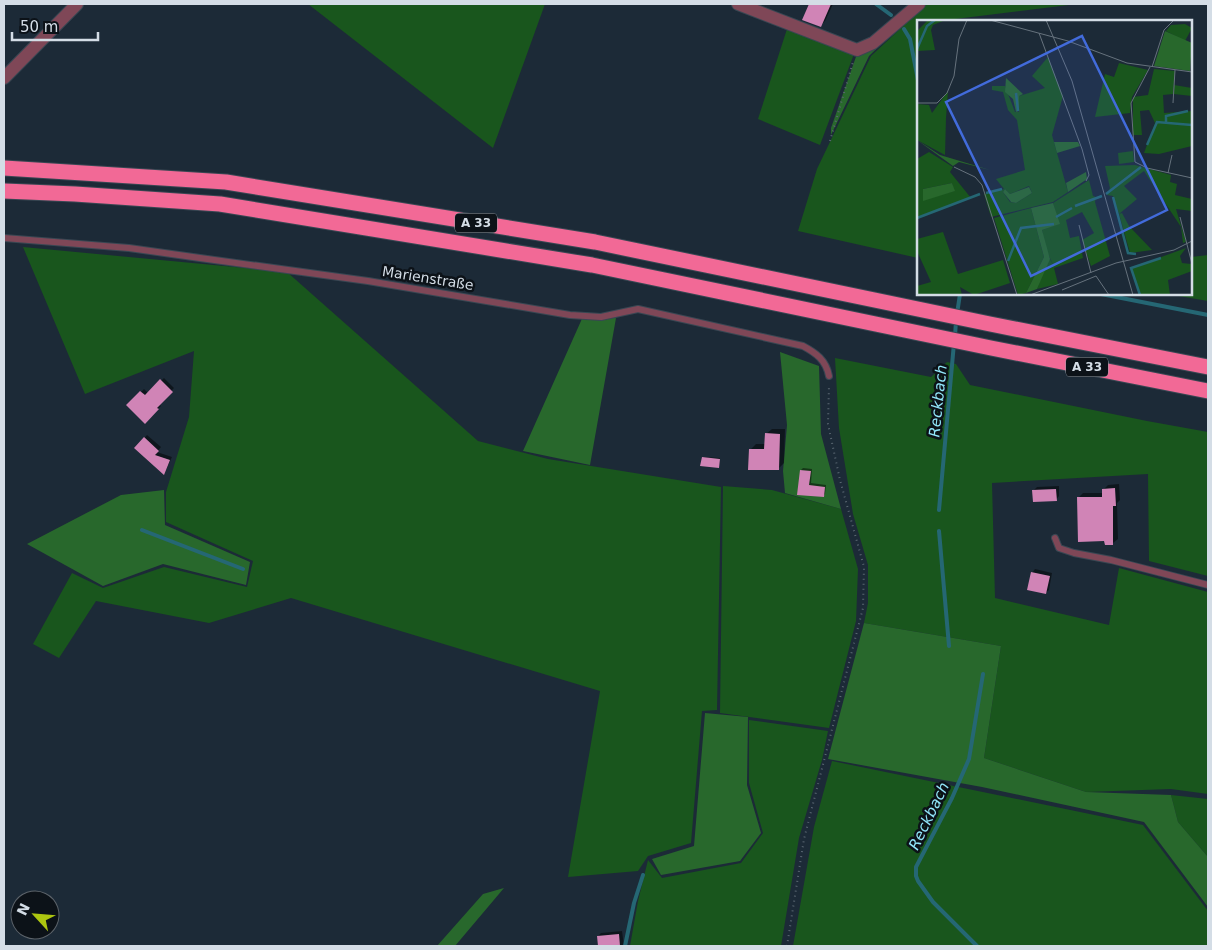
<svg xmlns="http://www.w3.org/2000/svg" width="1212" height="950" viewBox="0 0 1212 950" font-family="'DejaVu Sans',sans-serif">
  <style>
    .green { fill: #19561d }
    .forest { fill: #28682c }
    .shadow { fill: #0007 }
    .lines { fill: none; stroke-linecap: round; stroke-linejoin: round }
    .stream { stroke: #256774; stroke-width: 4 }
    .building { fill: #d084b6 }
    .lane-casing { stroke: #394753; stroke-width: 8 }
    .street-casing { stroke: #394753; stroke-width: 14 }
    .highway-casing { stroke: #394753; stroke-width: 17 }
    .path { stroke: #5a6772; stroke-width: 2; stroke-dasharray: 1 4; stroke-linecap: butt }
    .lane { stroke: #7f4757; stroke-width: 6 }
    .street { stroke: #7f4757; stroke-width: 12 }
    .highway { stroke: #f26996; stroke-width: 15 }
    .labels { text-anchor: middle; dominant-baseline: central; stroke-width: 5; stroke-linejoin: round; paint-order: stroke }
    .shield { fill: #0c1218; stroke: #98a0a8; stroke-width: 1 }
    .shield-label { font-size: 12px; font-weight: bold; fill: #d4dde6 }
    .street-label { font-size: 14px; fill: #d4dde6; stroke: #0c1218 }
    .water-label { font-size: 15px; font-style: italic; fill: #92e7fa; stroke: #0c1218 }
    .inset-river { fill: none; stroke: #256774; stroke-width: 2.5 }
    .inset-road { fill: none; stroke: #66727d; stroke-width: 1 }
    .view { fill: #426bdb; fill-opacity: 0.15; stroke: #426bdb; stroke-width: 2.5 }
    .inset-edge { fill: none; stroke: #d4dde6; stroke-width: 2.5 }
  </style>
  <rect width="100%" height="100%" fill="#1c2a37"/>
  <path class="green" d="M308 4H545L493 148Z
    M927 4H1077L939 21H918V258L798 231 817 169 871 56Z
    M787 29 854 54 820 145 758 119Z
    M23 247 287 272 478 441 548 459 721 487 717 710 702 711 691 843 648 856 638 871 568 877 600 691 291 598 209 623 96 601 59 658 33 644 72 573 103 588 164 567 247 587 253 561 166 522V492L189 417 194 351 85 394Z
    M1208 255V301L1167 294H1191V257Z
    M835 358 931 377 947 362 956 364 970 385 1147 421 1208 432V576L1149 561 1148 474 992 483 995 598 1109 625 1119 568 1208 592V794L1171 789 1086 792 984 758 1001 646 864 623 868 603V565L853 514 839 428Z
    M723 486 772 490 841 509 858 569 856 621 829 728 720 713Z
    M749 720 828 731 822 760 799 838 781 946H630L638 901 648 860 662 878 741 863 763 833 749 783Z
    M832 761 1143 825 1208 911V946H793L814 827Z
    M1171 795 1208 799V857L1178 822Z"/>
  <path class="forest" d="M905 21 869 56 831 135V128L858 51Z
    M585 312 616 318 590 465 523 451Z
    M780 352 819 366 821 434 841 509 785 493 783 471 787 425Z
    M164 490 165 525 250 562 246 585 163 564 103 586 27 544 121 495Z
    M864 623 1001 646 984 758 1086 792 1171 795 1178 822 1208 857V907L1144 822 982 787 828 759Z
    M705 713 748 717 747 785 761 833 740 861 661 875 652 859 694 846Z
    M504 888 455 946H437L483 894Z"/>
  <path class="shadow" d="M811 4H833L825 21 820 26 803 19Z
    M164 378 174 388 159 404 161 406 145 422 128 405 144 389 148 393Z
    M772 429H785L784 463 778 469 751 449 756 444H766V434Z
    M147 435 161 447 157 452 172 457 164 474 136 448Z
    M704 457 720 458 719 465 718 467 703 458Z
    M803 468 812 469 811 483 826 485 825 494 823 496 799 494 801 470Z
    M1119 484 1120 500 1117 503 1118 539 1113 543 1078 498 1083 493H1103V490L1108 485Z
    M1059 486V496L1056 500 1033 491 1037 487Z
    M1035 569 1052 573 1049 590 1045 593 1032 573Z
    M622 931 624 946H599L598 936 601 933Z"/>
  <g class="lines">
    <path class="stream" d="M876 4 891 15
      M904 29 910 39 918 80
      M1101 294 1208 315
      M957 314 960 294
      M955 336 956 321
      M939 510 954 343
      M142 530 243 569
      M939 531 949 646
      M625 946 634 903 643 875
      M977 946 933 902 918 881 916 876V867L952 798 969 759 983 674"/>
  </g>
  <path class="building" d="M809 4H831L821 27 802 20Z
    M160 379 173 392 157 408 159 409 145 424 126 405 140 391 145 395Z
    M765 433 780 434 779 470H748L749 449H764Z
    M144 437 159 451 155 455 170 460 164 475 134 448Z
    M702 457 720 459 719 468 700 466Z
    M800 470 811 471 809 485 825 487 824 497 797 495Z
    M1115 488 1116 506H1113V545H1105L1104 541 1078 542 1077 497H1102V489Z
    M1056 489 1057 501 1033 502 1032 490Z
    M1031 572 1050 576 1046 594 1027 590Z
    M619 934 620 946H598L597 936Z"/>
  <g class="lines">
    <g class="lane-casing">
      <path id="lane" d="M4 238 129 248 200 258 368 281 570 315 601 317 638 309 803 346C816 353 826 360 829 376
        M1055 538 1059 548 1074 553 1111 560 1208 585"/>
    </g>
    <g class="street-casing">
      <path id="street" d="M738 4 857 50 873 43 919 4
        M4 78 77 4"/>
    </g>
    <g class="highway-casing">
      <path id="highway" d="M4 168 226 182 595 242 990 324 1208 367
        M4 191 75 194 220 204 592 265 991 348 1208 391"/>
    </g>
    <path class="path" d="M830 141 853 62
      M787 946 804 839 863 608 864 567 840 480 828 424 829 385"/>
    <use href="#lane" class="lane"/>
    <use href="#street" class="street"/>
    <use href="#highway" class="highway"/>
  </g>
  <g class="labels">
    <g class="shield">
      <rect x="455" y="213.5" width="42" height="19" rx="4"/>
      <rect x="1066" y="357.5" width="42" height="19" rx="4"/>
    </g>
    <g class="shield-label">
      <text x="476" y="223">A 33</text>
      <text x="1087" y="367">A 33</text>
    </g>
    <g class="street-label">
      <text transform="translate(428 278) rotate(9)">Marienstraße</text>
    </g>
    <g class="water-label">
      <text transform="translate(938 401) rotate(-84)">Reckbach</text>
      <text transform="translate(929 816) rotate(-64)">Reckbach</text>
    </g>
  </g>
  <g transform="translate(917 20)">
    <rect width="275" height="275" fill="#1c2a37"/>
    <path d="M11 0 26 1 16 5 14 10 18 30 0 31V11ZM268 4 275 8 268 21 249 11 254 5ZM131 37 146 76 135 115 151 172 136 182 74 197 67 174 87 169 79 159 108 150 100 100 91 90 86 72 75 70V66H88L98 92H102V76L128 68 115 56ZM112 166 115 173 99 183 93 182 86 172 88 169 93 174ZM202 43 231 50 215 77 213 93 178 97 188 54 197 57ZM237 49 258 51 256 74 246 75 247 93 275 91V126L242 134 227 133 238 103 232 90 223 91 225 115H216V77L231 75ZM257 65 275 68V76L257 74ZM31 71 29 98 28 135 0 120V84L12 85 15 93ZM216 131 217 142 202 144 201 133ZM12 132 36 147 33 152 54 178 0 198V139ZM35 163 37 171 6 180V169ZM218 145 254 155 253 162 260 164 258 175 275 179V191L259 189 269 222 266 223 264 207 227 151 207 166 220 179 202 194 196 176 190 175 193 168 188 146ZM172 160 176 176 179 177 178 182 193 236 174 246 165 220 177 213 165 192 149 200 153 218 162 216 166 238 137 248 141 264 120 269 130 242 133 239 137 247 128 227 125 210 142 204 136 183ZM114 188 127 237 109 273 101 275 77 198ZM205 193 212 206 235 230 213 233 202 194ZM26 212 41 254 86 240 93 263 57 275 43 267 45 275H0V266L14 262 0 231V219ZM269 228 263 236 265 243 274 244 275 251 251 260 253 275H224L214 248Z" fill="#19561d" fill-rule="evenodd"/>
    <path d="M248 11 275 23 273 51 237 46ZM89 58 106 74 102 76V91L99 92 96 79 88 72ZM0 120 23 135 73 150 42 142 36 146ZM137 122H161L163 126 140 133ZM169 152 170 159 151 172 149 163ZM35 163 38 171 6 181V169ZM112 167 115 173 99 183 94 182 86 172 88 169 93 174ZM136 183 143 204 125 210 133 239 120 269 109 273 127 237 114 188Z" fill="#28682c"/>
    <path class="inset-river" d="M0 29 10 6 18 0M99 73 101 91M249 102V96L271 91M230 125 240 102 275 105M69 173 85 169M189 174 224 147M196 177 211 233 219 234M158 186 185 176M139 197 155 188M0 198 63 174M91 241 104 208 137 204M223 275 214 248 244 238"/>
    <path class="inset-road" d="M73 0 151 21 210 43 275 52M129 0 155 61 216 275M122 13 165 129 172 155 169 161M233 47 214 83 218 142 230 148 275 158M235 47 247 10 257 0M0 83H20L30 73 37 56 42 19 50 0M256 83 258 50M37 147 58 157 65 165 100 275M251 153 255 135M263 197 275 244M162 205 174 253M145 270 179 256 192 275M113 275 199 243 257 230 275 221"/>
    <path class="view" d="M165 16 250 190 114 256 29 82Z"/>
    <rect width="275" height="275" class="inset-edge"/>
  </g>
  <rect width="1212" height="950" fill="none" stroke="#d4dde6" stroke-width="10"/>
  <g transform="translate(35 915) rotate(296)"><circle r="24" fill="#0c1218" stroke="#5c636a"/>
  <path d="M0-4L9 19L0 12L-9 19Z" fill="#adc610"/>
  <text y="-8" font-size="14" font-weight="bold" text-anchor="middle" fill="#d4dde6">N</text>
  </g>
  <path d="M12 32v8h86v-8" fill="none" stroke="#d4dde6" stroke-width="2.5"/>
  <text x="20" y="32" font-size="15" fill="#d4dde6" stroke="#0c1218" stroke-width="4" paint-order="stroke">50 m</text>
</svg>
